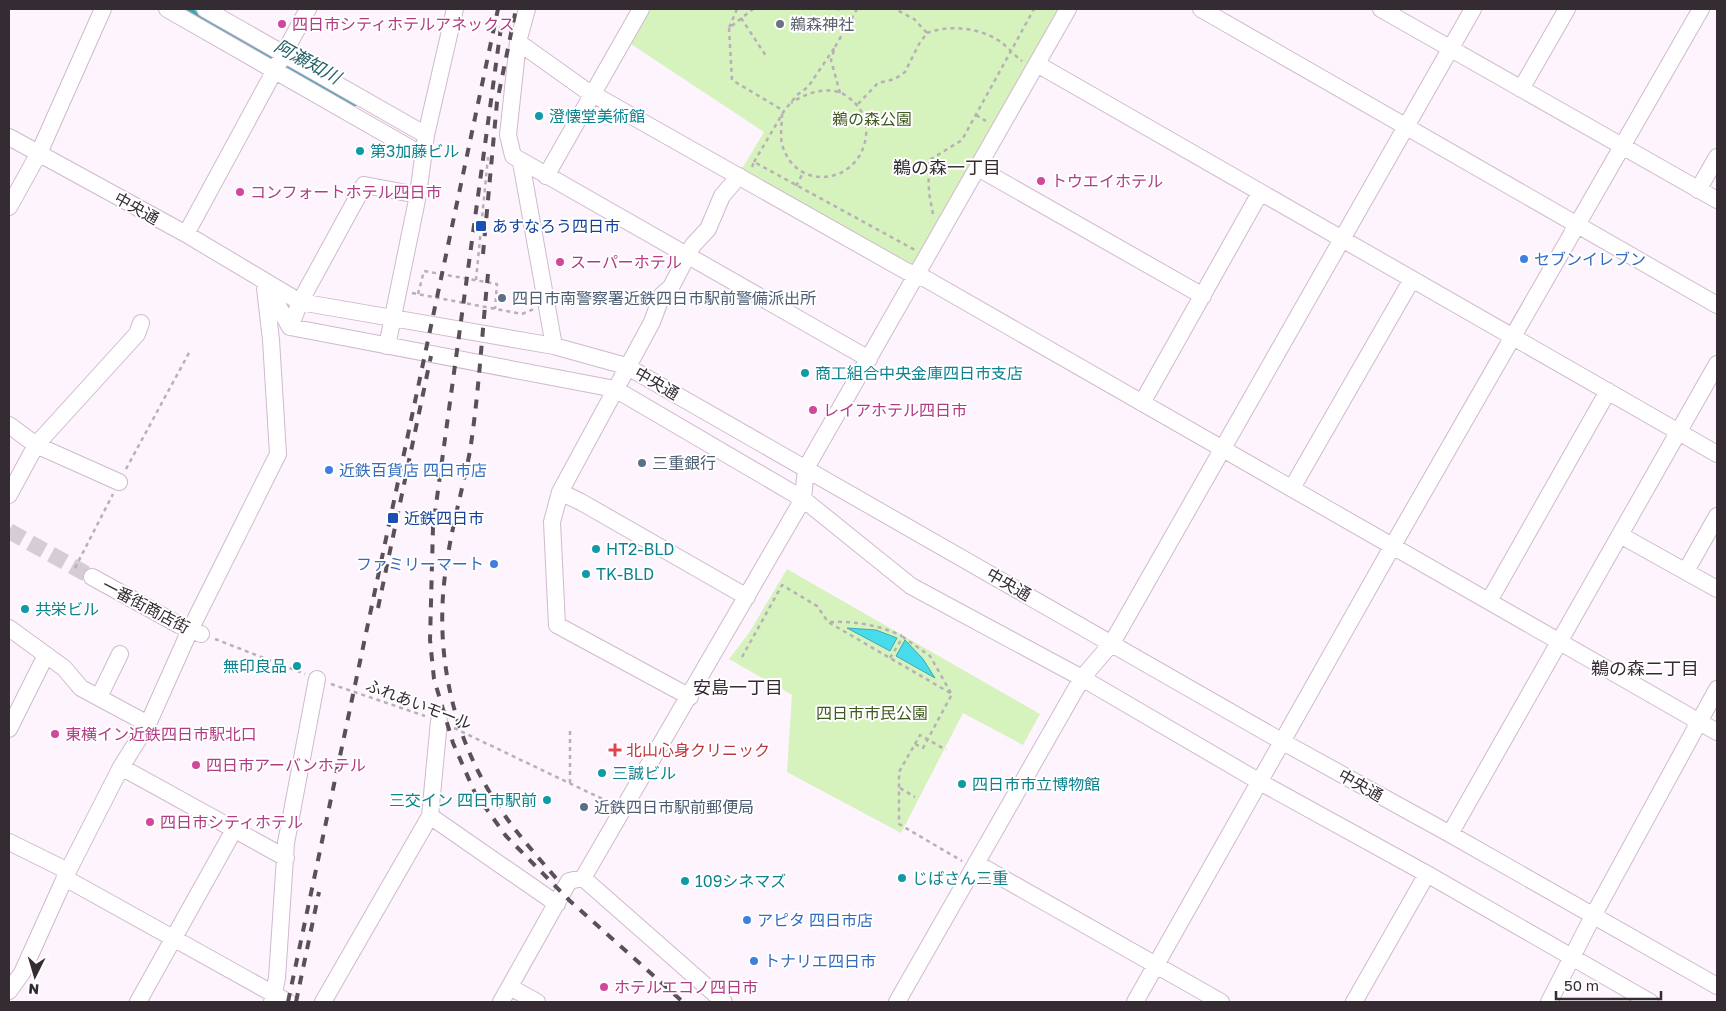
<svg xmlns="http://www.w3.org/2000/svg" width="1726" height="1011" viewBox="0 0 1726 1011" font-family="'Golos Text','Noto Sans JP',sans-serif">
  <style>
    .green { fill: #d6f2bd }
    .water { fill: #46dcec; stroke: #41a7b4 }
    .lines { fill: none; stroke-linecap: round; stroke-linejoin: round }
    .stream { stroke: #41a7b4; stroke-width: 4.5 }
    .minor-tunnel { stroke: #d5ccd5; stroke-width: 16; stroke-dasharray: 16 8; stroke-linecap: butt }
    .minor-casing { stroke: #d0b9cf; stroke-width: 18 }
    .path { stroke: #b8afb8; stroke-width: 2.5; stroke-dasharray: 4 4; stroke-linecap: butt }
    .minor { stroke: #fff; stroke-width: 16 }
    .rail { stroke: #595058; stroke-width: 4; stroke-dasharray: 9 9; stroke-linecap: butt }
    .hotel-dot { fill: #d1479c; stroke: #fff; stroke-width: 2 }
    .worship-dot { fill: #6b7280; stroke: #fff; stroke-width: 2 }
    .culture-dot { fill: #0f9aa8; stroke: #fff; stroke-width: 2 }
    .transit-dot { fill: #1a4fb4; stroke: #fff; stroke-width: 2 }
    .shop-dot { fill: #3f7fe0; stroke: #fff; stroke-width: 2 }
    .service-dot { fill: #5c6f8a; stroke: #fff; stroke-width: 2 }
    .health-dot { fill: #e0444e; stroke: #fff; stroke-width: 2 }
    .labels { text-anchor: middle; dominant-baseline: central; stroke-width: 4; stroke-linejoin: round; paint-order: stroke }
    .hotel-label { font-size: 16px; fill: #b23c85; stroke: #fff; text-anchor: start }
    .worship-label { font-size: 16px; fill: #5b616d; stroke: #fff; text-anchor: start }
    .culture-label { font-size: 16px; fill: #0d838f; stroke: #fff; text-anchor: start }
    .park-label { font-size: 16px; fill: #3f5a1e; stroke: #fff }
    .street-label { font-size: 16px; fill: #342b33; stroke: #fff }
    .transit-label { font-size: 16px; fill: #164399; stroke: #fff; text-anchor: start }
    .shop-label { font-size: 16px; fill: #366cbe; stroke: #fff; text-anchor: start }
    .service-label { font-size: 16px; fill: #4e5e75; stroke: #fff; text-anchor: start }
    .health-label { font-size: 16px; fill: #be3a42; stroke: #fff; text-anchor: start }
    .water-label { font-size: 18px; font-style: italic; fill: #266168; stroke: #fff }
    .neighbourhood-label { font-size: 18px; fill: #342b33; stroke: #fff }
  </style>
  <rect width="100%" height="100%" fill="#fdf4fd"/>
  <path class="green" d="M651 9H1058L1032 60 915 264 907 267 740 172 764 132 631 44Z
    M787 569 1040 714 1023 745 963 713 901 833 787 772 792 695 729 659 749 633Z"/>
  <path class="water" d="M847 628 876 630 897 638 890 651Z
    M905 640 923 659 935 678 896 656Z"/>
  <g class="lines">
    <path class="stream" d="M188 9 355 104"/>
    <path class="minor-tunnel" d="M9 531 92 577"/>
    <g class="minor-casing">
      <path id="minor" d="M167 9 424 156
        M205 9 426 135
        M527 9 518 42 508 135 513 156 869 359
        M1201 9 1717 305
        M1381 9 1717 200
        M518 42 584 89 906 271 926 279 1717 732
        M1037 64 1717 454
        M1521 89 1567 9
        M9 137 186 234 300 302 554 346 626 366 1283 742 1450 834 1717 986
        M521 162 554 346
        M978 168 1203 296
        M546 176 641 9
        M1698 190 1717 157
        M9 207 39 153 103 9
        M186 234 308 9
        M265 283 290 327 615 389 803 499 911 586 1082 678 1260 782 1427 874 1650 1002
        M290 327 300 302 364 185 418 195
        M387 346 418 195 426 135 455 9
        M1142 403 1260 193
        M9 425 36 445 119 482
        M1292 488 1411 281
        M560 492 581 502 747 597
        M9 495 36 445 137 334 141 323
        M1620 535 1717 589
        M1686 571 1717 516
        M92 577 179 625 201 634
        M1489 601 1608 391
        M9 628 64 668 81 688 148 724
        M99 697 120 654
        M690 697 557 625 552 522 560 492 652 322 662 295 671 287 693 245 708 229 722 196 739 176
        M9 729 46 655
        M121 767 286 858
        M430 816 557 904
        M1450 834 1717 364
        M9 842 68 871
        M976 863 1221 1002
        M65 878 288 1002
        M583 878 724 1002
        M510 987 537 1002
        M9 991 22 973 68 871 121 767 148 724 190 630 278 454 271 340 265 288
        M138 1002 234 830
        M272 1002 277 978 286 843 317 679
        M323 1002 430 816 439 721
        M501 1002 569 881 583 878 803 499 806 468 1068 9
        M897 1002 1082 678 1112 643 1473 9
        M1135 1002 1392 547 1701 9
        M1354 1002 1427 874
        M1549 1002 1593 916 1717 689"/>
    </g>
    <path class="path" d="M737 9 729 28 753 9
      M836 9H844
      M741 18 766 56
      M729 28 732 80 784 111
      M927 33C949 24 983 28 1002 43 1009 48 1015 56 1022 61
      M840 93 831 60 835 47 857 9
      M858 104 878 83 895 79 905 72 919 44 927 33 914 19 895 9
      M782 114C782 123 780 135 782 144 795 193 860 185 866 136 868 118 860 105 845 95 828 85 806 93 791 103
      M976 115 986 121
      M754 162 784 111 797 95 808 87 835 47
      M752 167 754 162 915 250
      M796 186 803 173
      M933 214 929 193 928 161 962 140 1034 9
      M476 280 488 157
      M412 293 522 314 534 309
      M418 294 424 271 497 284 495 309
      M126 469 190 351
      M75 568 113 494
      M830 622C855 621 879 625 902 636
      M215 639 305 674
      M742 657 782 585 817 606 828 622 952 694 923 748 915 744 899 772V824L962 861
      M890 658 903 637 930 656 951 693
      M331 684 425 716
      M454 728 611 803
      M915 744 920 735 946 750
      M570 783V728
      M900 788 915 797"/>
    <use href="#minor" class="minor"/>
    <path class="rail" d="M501 27 433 527 430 640 434 679 453 743 475 793 506 836 570 901 683 1002
      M483 254 497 102 516 9
      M488 274C482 333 479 392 470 451 463 488 452 525 447 562 433 644 450 731 495 801 514 831 538 857 561 884
      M378 608 431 356
      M288 1002 498 9
      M296 1002 319 892"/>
  </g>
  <g class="hotel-dot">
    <circle cx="282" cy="24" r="5"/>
    <circle cx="1041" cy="181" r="5"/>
    <circle cx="240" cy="192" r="5"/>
    <circle cx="560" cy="262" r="5"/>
    <circle cx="813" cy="410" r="5"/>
    <circle cx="55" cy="734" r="5"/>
    <circle cx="196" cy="765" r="5"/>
    <circle cx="150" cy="822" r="5"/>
    <circle cx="604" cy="987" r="5"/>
  </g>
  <circle class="worship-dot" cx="780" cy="24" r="5"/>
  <g class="culture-dot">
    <circle cx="539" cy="116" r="5"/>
    <circle cx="360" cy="151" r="5"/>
    <circle cx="805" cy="373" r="5"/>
    <circle cx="596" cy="549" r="5"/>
    <circle cx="586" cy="574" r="5"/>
    <circle cx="25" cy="609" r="5"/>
    <circle cx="297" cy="666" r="5"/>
    <circle cx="602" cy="773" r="5"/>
    <circle cx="962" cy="784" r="5"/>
    <circle cx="547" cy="800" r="5"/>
    <circle cx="902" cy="878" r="5"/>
    <circle cx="685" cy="881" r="5"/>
  </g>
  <g class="transit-dot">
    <rect x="475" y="220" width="12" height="12" rx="2.5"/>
    <rect x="387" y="512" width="12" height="12" rx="2.5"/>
  </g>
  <g class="shop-dot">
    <circle cx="1524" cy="259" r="5"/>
    <circle cx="329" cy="470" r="5"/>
    <circle cx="494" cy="564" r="5"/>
    <circle cx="747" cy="920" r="5"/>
    <circle cx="754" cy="961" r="5"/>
  </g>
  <g class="service-dot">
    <circle cx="502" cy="298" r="5"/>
    <circle cx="642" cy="463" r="5"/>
    <circle cx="584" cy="807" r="5"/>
  </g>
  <path class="health-dot" d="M612.5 742.5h5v5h5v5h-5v5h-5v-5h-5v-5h5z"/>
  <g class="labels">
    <g class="hotel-label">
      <text x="292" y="24">四日市シティホテルアネックス</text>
      <text x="1051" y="181">トウエイホテル</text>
      <text x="250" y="192">コンフォートホテル四日市</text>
      <text x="570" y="262">スーパーホテル</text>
      <text x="823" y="410">レイアホテル四日市</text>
      <text x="65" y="734">東横イン近鉄四日市駅北口</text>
      <text x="206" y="765">四日市アーバンホテル</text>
      <text x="160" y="822">四日市シティホテル</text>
      <text x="614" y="987">ホテルエコノ四日市</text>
    </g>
    <g class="worship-label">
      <text x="790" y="24">鵜森神社</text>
    </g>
    <g class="culture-label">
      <text x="549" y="116">澄懐堂美術館</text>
      <text x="370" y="151">第3加藤ビル</text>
      <text x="815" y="373">商工組合中央金庫四日市支店</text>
      <text x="606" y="549">HT2-BLD</text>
      <text x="596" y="574">TK-BLD</text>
      <text x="35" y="609">共栄ビル</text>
      <text x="287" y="666" text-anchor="end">無印良品</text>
      <text x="612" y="773">三誠ビル</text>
      <text x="972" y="784">四日市市立博物館</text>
      <text x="537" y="800" text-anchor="end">三交イン 四日市駅前</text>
      <text x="912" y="878">じばさん三重</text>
      <text x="695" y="881">109シネマズ</text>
    </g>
    <g class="park-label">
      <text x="872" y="119">鵜の森公園</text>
      <text x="872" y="713">四日市市民公園</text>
    </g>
    <g class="street-label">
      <text transform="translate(137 208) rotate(29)">中央通</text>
      <text transform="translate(657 383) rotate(30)">中央通</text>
      <text transform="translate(1009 584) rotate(30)">中央通</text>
      <text transform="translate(146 606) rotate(28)">一番街商店街</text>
      <text transform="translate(419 704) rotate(21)">ふれあいモール</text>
      <text transform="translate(1361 785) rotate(29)">中央通</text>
    </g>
    <g class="transit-label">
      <text x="492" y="226">あすなろう四日市</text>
      <text x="404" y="518">近鉄四日市</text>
    </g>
    <g class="shop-label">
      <text x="1534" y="259">セブンイレブン</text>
      <text x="339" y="470">近鉄百貨店 四日市店</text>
      <text x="484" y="564" text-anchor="end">ファミリーマート</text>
      <text x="757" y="920">アピタ 四日市店</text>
      <text x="764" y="961">トナリエ四日市</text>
    </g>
    <g class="service-label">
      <text x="512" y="298">四日市南警察署近鉄四日市駅前警備派出所</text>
      <text x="652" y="463">三重銀行</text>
      <text x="594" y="807">近鉄四日市駅前郵便局</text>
    </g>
    <g class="health-label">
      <text x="626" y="750">北山心身クリニック</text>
    </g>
    <g class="water-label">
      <text transform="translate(308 61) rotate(29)">阿瀬知川</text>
    </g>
    <g class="neighbourhood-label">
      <text x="947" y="167">鵜の森一丁目</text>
      <text x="1645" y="668">鵜の森二丁目</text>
      <text x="738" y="687">安島一丁目</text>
    </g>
  </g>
  <rect width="1726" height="1011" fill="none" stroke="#342b33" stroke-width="20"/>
  <g transform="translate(35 976) rotate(185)" stroke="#ffffff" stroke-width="4" paint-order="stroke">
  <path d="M0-4L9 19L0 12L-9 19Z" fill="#342b33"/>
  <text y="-8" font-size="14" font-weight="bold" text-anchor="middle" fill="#342b33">N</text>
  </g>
  <path d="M1556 991v8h105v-8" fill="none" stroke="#342b33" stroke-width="2.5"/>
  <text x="1564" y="991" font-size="15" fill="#342b33" stroke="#ffffff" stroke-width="4" paint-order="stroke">50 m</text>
</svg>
